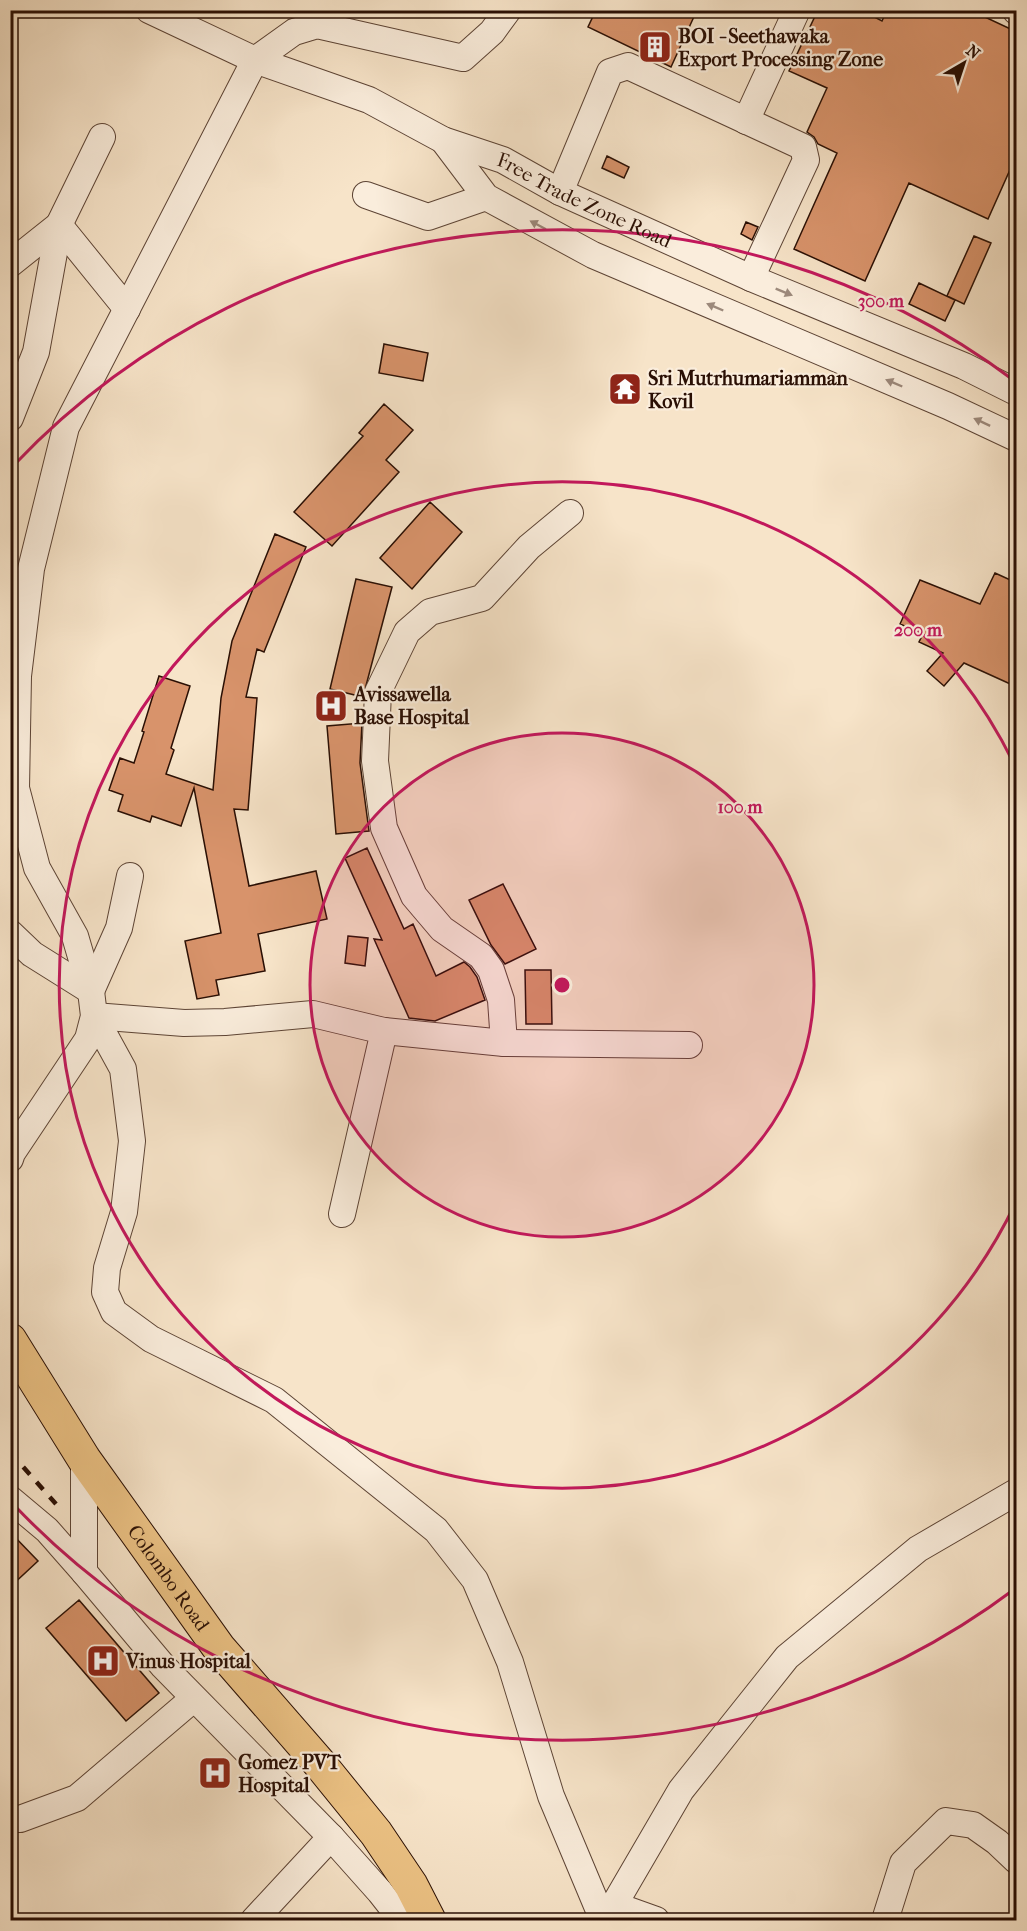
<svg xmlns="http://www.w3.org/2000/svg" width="1027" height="1931" viewBox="0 0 1027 1931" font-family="'IM FELL French Canon',serif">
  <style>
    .building { fill: #d8936b; stroke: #2a0f04; stroke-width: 1.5 }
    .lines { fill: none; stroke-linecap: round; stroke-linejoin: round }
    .minor-casing { stroke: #5d4435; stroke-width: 28 }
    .highway-casing { stroke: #2a0f04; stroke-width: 35 }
    .minor { stroke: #faeddc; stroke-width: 26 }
    .highway { stroke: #ecc284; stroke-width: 33 }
    .rail { stroke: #2a0f04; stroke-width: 4.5; stroke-dasharray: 10 10; stroke-linecap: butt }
    .oneway { fill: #9c897b }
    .ring { fill: none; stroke: #c2185b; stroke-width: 3 }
    .labels { text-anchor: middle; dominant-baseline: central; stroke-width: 4.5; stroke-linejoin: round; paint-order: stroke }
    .poi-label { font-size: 20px; font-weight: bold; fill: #2a0f04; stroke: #faeddc; text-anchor: start }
    .street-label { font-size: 20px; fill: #2a0f04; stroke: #faeddc }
    .centre { fill: #c2185b; stroke: #faeddc; stroke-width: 3 }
    .ring-label { font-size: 18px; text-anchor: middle; font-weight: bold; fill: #c2185b; stroke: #faeddc; stroke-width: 4.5; stroke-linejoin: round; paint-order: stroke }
  </style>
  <rect width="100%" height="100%" fill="#f7e4c9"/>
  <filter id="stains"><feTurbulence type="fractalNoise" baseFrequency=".00333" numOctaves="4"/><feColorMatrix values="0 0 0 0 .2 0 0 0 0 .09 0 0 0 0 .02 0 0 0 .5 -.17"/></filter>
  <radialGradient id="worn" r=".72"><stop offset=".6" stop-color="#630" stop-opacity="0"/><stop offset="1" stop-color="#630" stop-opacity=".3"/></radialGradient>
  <path class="building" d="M596 10H697L671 67 588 27Z
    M818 10H861L882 21 887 10H970L1017 32V70L1011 83 1017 85V154L988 219 909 183 865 281 794 249 837 153 818 144 814 137 807 132 827 88 789 71Z
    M607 156 629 167 624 178 602 168Z
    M746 222 758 227 752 240 741 234Z
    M974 236 991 243 964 304 947 296Z
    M919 283 955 300 945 321 909 304Z
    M384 344 428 353 423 381 379 373Z
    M384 404 413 430 386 460 399 472 332 546 294 512 363 436 359 433Z
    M430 502 462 532 412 589 380 558Z
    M275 534 306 547 264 652 257 649 246 697 257 698 248 810 234 809 249 886 316 871 327 919 258 934 265 971 216 980 219 995 197 999 185 941 221 933 194 788 181 826 152 816 150 822 118 811 123 795 109 790 120 758 134 763 144 732 142 731 159 676 190 686 171 748 174 750 166 774 213 790 221 698 232 641Z
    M995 573 1017 583V687L964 663 944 686 927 671 943 653 919 642 923 634 900 624 920 580 980 604Z
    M356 579 392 587 363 697 330 689Z
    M362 723 360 763 369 831 336 834 327 726Z
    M367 848 404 929 413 924 436 976 464 962 470 967 477 977 485 1000 435 1021 409 1018 374 939 382 940 345 858Z
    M503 884 536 949 505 964 491 945 469 900Z
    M348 936 368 938 365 966 345 963Z
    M525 970H551L552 1024H526Z
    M10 1532 38 1561 10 1587Z
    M79 1600 159 1693 126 1721 46 1628Z"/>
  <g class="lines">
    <g class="minor-casing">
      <g id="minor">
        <path id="s1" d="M149 10 255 60 369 100 443 140 503 160 560 192 751 278 964 366 1016 392"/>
        <path d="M1016 10V11"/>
        <path d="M746 121 797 10"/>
        <path d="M443 140 486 197 593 255 948 406 1016 438"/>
        <path d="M560 192 610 72 628 66 803 147 806 160 751 278"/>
        <path d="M366 195 428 217 486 197"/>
        <path d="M10 264 59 225 127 309"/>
        <path d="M10 418 36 352 59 225 102 137"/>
        <path d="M10 933 32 954 91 991"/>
        <path d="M91 991 119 928 130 876"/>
        <path d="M94 1016 123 1069 132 1141 124 1212 107 1268 105 1292 114 1312 151 1339 274 1400 436 1530 475 1580 510 1662 551 1796 603 1920"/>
        <path d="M94 1016 184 1023 225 1022 313 1014 384 1031 504 1043 689 1045"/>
        <path d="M504 1043 501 1000 491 970 481 956 442 929 414 896 384 828 375 761 378 692 407 632 430 612 482 598 529 547 570 513"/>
        <path d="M10 1159 12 1153 88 1039 94 1016 91 991 75 936 37 868 16 788 18 676 31 569 66 427 255 60 294 32 317 25 463 58 492 32 508 10"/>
        <path d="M342 1214 384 1031"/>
        <path d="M84 1459V1572L163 1666 331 1837 380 1892 402 1920"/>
        <path d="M10 1499 47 1530 84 1572"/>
        <path d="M10 1818 20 1819 77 1798 193 1699"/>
        <path d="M614 1905 681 1790 787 1657 918 1549 1016 1492"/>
        <path d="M605 1918 614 1905 656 1920"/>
        <path d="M254 1920 331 1837"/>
        <path d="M887 1920 886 1917 903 1863 946 1821 973 1825 997 1842 1016 1860"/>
      </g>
    </g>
    <g class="highway-casing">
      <g id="highway">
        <path id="s2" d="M10 1340 84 1459 219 1648 320 1764 376 1833 411 1885 429 1920"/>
      </g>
    </g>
    <use href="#minor" class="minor"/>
    <use href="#highway" class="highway"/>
    <path class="rail" d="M10 1452 56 1504"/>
  </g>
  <defs><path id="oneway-solid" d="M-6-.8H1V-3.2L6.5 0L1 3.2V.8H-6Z" transform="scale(1.5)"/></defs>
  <g class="oneway">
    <use href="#oneway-solid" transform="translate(538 225) rotate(-152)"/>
    <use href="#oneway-solid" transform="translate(784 292) rotate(22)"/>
    <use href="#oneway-solid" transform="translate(715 307) rotate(-157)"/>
    <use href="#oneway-solid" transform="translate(894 383) rotate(-157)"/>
    <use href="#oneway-solid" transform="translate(982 422) rotate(-155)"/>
  </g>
  <circle cx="562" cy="985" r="252" fill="#c2185b" fill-opacity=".12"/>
  <g class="ring">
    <circle cx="562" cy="985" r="252"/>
    <path d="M1016 1202A503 503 0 1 1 1016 768"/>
    <path d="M1016 1588A755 755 0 0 1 14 1505M14 465A755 755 0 0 1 1016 382"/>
  </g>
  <defs>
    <g id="building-square" transform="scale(1.725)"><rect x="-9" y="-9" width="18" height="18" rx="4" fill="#8f2418" stroke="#faeddc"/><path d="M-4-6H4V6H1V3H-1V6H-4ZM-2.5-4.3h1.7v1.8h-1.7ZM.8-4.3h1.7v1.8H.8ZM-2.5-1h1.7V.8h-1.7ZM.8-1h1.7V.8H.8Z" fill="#fff"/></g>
    <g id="temple-square" transform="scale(1.725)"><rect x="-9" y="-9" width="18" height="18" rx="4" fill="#8f2418" stroke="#faeddc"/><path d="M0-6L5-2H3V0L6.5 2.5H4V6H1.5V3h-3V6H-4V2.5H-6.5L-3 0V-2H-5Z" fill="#fff"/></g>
    <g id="hospital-square" transform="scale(1.725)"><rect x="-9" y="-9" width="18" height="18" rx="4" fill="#8f2418" stroke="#faeddc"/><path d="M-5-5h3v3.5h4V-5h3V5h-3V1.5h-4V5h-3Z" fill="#fff"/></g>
  </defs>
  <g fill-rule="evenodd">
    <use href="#building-square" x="655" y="47"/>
    <use href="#temple-square" x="625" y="389"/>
    <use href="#hospital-square" x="331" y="706"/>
    <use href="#hospital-square" x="103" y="1661"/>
    <use href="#hospital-square" x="215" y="1773"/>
  </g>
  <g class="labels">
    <g class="poi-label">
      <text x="678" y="36">BOI - Seethawaka<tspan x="678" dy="23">Export Processing Zone</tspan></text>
      <text x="648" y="378">Sri Mutrhumariamman<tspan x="648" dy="23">Kovil</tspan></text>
      <text x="354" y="694">Avissawella<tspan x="354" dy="23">Base Hospital</tspan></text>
      <text x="126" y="1661">Vinus Hospital</text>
      <text x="238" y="1762">Gomez PVT<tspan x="238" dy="23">Hospital</tspan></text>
    </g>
    <g class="street-label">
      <text stroke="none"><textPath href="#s1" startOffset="476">Free Trade Zone Road</textPath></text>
      <text stroke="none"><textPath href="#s2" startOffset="286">Colombo Road</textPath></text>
    </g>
  </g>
  <circle cx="562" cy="985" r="9" class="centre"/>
  <g class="ring-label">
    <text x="881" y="307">300 m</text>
    <text x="918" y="636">200 m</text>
    <text x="740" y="813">100 m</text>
  </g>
  <rect width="1027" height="1931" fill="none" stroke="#f7e4c9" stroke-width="36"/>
  <rect x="12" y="12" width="1003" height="1907" fill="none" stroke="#2a0f04" stroke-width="3"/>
  <rect x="18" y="18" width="991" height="1895" fill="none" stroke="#2a0f04" stroke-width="1.5"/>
  <g transform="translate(964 63) rotate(39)" stroke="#faeddc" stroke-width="4.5" paint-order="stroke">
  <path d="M0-4.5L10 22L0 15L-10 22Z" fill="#2a0f04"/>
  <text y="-9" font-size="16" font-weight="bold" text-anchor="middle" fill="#2a0f04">N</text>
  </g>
  <rect width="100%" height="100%" filter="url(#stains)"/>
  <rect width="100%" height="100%" fill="url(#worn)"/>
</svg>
